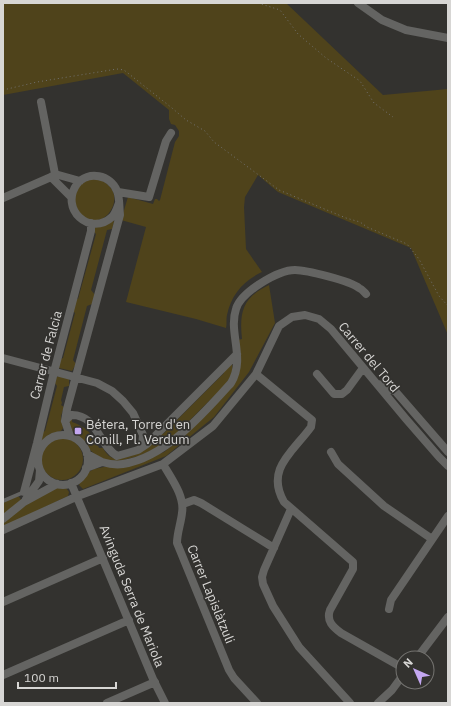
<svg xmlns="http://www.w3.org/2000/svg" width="451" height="706" viewBox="0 0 451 706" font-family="'IBM Plex Sans',sans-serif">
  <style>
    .green { fill: #4f431b }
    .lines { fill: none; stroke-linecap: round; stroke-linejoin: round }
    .path { stroke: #72716f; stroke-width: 1; stroke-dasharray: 1 3; stroke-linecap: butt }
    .service { stroke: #646462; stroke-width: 4 }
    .minor { stroke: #646462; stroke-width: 8 }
    .poi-dot { fill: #c4a7f1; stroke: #33322f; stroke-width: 1.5 }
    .labels { text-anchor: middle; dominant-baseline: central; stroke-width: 3.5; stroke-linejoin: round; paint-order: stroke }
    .street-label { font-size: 13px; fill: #d7d6d4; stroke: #33322f }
    .poi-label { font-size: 13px; fill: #d7d6d4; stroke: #33322f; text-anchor: start }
  </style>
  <rect width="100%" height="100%" fill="#33322f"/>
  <path class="green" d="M3 3H286L383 95 448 89V335L411 248 278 192 258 175 245 197 244 207 246 249 262 272C243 281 231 295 227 315 226 320 227 324 226 328L196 319 126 302 146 227 121 220 128 197 153 204 155 199H157L159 201 160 200 175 142 179 136V131L175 125 171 124 169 119V110L123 73 3 95Z
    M89 179C93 179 98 179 101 180 104 181 107 184 109 186 123 199 107 227 88 219 84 218 81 215 77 212 74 192 70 191 89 179Z
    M113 220 114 222 112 229 107 230 91 290 95 295 92 304 87 306 73 360 76 364 72 371 59 368 58 360 63 358 75 313 71 309 74 298 78 299 96 234 92 230 94 228Z
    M269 285 275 323 249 372 214 417 166 456 83 489 79 485 82 479 89 472 94 469 104 467H126L164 452 177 442 233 385 238 340 242 339C239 312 243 297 269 285Z
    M229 363 232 364C234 372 229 380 224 386L173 437 156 448 139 456 119 461 106 460 97 456 90 450 82 440 73 432 68 419H72V422C85 426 94 435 99 448H103C106 454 110 458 117 459L159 433 163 434 224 373 223 368Z
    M59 376 69 379V386L64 387 61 400 62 403 61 405 64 407 61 416 63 428 61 431 50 434 41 441 40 433 45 431 57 386 54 382 56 377Z
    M41 459a21 21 0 1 1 42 0a21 21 0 1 1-42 0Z
    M51 488H66L69 492 68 496 3 527V523L26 505Z
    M18 496 20 498 21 500 3 515V503Z"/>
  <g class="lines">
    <path class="path" d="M258 3 280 10 298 34 326 58 360 81 374 103 393 117
      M3 18 7 19
      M3 90 37 82 117 69 124 70 172 108 186 120 205 131 214 142 279 190 346 218 360 222 367 227 407 244 419 259 439 296 448 306"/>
    <path class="service" d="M3 501 24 492"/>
    <path class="minor" d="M358 3 382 20 406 30 448 38
      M41 102 55 174
      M118 192 149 197 166 141 171 133
      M71 197 51 177 55 174 80 181
      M3 198 51 177
      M3 358 97 383 112 391 123 401 133 413 143 435 142 447
      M256 374 312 420 311 427C293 452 265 469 284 502L353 562V569L330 610C326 621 333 627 341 633L403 668
      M317 374 334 394H342L347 390 363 368
      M378 384 388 388 396 392 448 452
      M65 421 71 415C97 414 99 446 117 456L138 450 147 444 237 354
      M38 460a25 25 0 1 1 50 0a25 25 0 1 1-50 0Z
      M70 436 65 421 67 409 120 215C119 207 120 198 117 191 111 175 88 170 77 184 59 209 90 237 112 217 116 213 117 208 119 203
      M331 452 338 464 384 506 432 539
      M102 462C109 464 116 465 123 464 165 458 204 413 231 383 246 358 228 333 236 309 241 292 278 270 295 270 306 270 351 281 359 288 362 289 364 292 366 294
      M163 464C171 478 185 496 182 513 181 523 177 533 177 543L229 670 234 678 257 703
      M86 468 102 462 87 454
      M71 483 153 679 165 703
      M24 492 37 443 54 372 91 231V223
      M26 499 39 481 40 470
      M183 504 194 500 201 503 274 548
      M291 509 264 570 262 577 263 584 273 606 299 647 350 703
      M3 519 24 502 57 484
      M3 530 78 496 163 464 213 426 256 374 279 326 292 317 305 315 319 319 331 329 406 419 439 457 448 466
      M3 602 103 558
      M389 609 391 600 448 516
      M417 658 448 617
      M3 675 129 620
      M107 703 155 682
      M378 703 392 690 403 675"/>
  </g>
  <rect class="poi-dot" x="74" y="427" width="8" height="8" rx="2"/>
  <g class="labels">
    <g class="street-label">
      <text transform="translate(46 355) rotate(-75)">Carrer de Falcia</text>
      <text transform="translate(369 357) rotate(50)">Carrer del Tord</text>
      <text transform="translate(211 594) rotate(68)">Carrer Lapislàtzuli</text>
      <text transform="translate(132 596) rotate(68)">Avinguda Serra de Mariola</text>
    </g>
    <g class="poi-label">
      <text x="86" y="424">Bétera, Torre d'en<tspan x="86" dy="15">Conill, Pl. Verdum</tspan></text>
    </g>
  </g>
  <rect width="451" height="706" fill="none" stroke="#d7d6d4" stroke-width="8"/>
  <g transform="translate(415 670) rotate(315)"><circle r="19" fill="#33322f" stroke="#757471"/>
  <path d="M0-3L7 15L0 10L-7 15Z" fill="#c4a7f1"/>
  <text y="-6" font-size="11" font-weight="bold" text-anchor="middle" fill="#d7d6d4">N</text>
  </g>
  <path d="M18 682v6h98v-6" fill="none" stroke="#d7d6d4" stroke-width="2"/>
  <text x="24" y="682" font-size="12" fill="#d7d6d4" stroke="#33322f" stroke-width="3" paint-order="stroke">100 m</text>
</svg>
